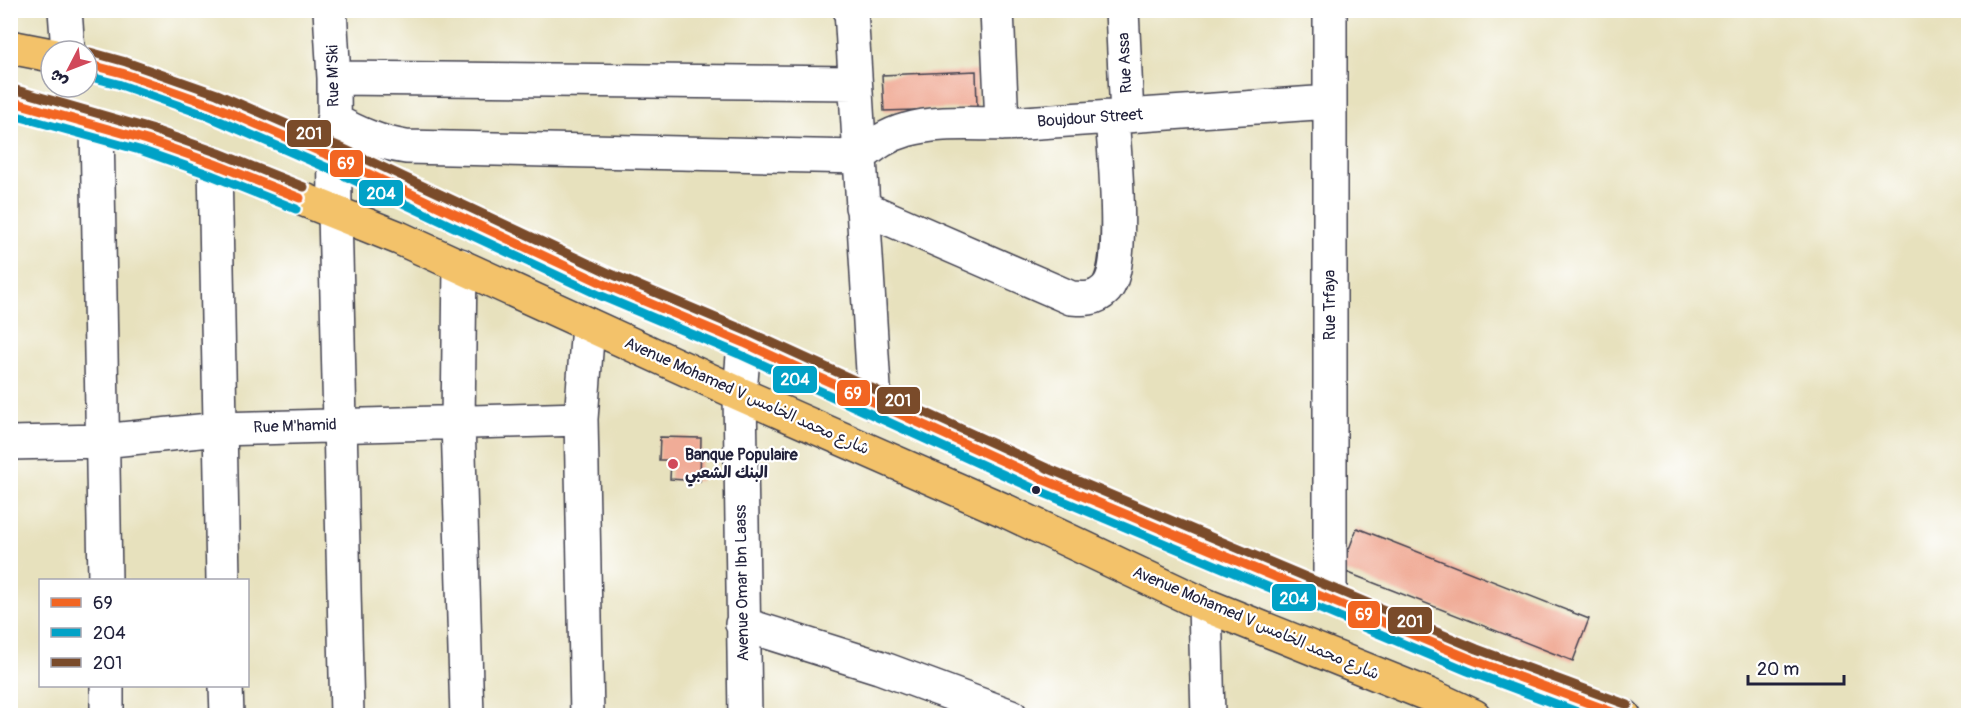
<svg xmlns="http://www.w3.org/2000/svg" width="1979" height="726" viewBox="0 0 1979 726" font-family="Pangolin,'Playpen Sans Arabic',sans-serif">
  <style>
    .building { fill: #f0ac97 }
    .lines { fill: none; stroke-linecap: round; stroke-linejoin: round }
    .minor-casing { stroke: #403f4e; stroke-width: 36 }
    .major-casing { stroke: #403f4e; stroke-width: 36 }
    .minor { stroke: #fff; stroke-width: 33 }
    .major { stroke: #f3c26a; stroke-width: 33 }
    .bus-1-casing { stroke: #fff; stroke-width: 14 }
    .bus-2-casing { stroke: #fff; stroke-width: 14 }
    .bus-3-casing { stroke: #fff; stroke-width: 14 }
    .bus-1 { stroke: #f26522; stroke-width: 9 }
    .bus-2 { stroke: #02a2c7; stroke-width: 9 }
    .bus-3 { stroke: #7a4b2a; stroke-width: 9 }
    .poi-dot { fill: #d1495b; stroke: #fff; stroke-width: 2 }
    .bus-dot { fill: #22223b; stroke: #fff; stroke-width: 2 }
    .labels { text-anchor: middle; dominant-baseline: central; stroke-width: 4.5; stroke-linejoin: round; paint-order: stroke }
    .street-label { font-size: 16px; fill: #22223b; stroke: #fff }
    .poi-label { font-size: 16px; font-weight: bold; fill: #22223b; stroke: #fff; text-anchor: start }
    .line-badge { stroke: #fff; stroke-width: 2 }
    .badge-label { font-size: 16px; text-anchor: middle; font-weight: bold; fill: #fff }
  </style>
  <rect width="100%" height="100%" fill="#fff"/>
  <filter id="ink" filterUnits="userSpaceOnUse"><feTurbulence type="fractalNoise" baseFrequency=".0167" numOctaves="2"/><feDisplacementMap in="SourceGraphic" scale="12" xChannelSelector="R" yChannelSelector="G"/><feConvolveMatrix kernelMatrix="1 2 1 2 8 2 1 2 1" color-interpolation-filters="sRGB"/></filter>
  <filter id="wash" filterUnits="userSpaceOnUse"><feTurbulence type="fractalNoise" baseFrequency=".008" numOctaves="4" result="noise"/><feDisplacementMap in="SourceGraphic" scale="24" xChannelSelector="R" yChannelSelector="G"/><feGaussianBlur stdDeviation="1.35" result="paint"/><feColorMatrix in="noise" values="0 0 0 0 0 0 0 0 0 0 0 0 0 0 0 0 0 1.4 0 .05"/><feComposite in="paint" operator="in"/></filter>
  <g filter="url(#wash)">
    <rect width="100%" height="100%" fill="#e7e1bd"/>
    <g id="blocks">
      <path class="building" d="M976 71 977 108 884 111 882 75Z
        M660 437 701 438 700 481 670 479 671 460H659Z
        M1357 528 1589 619 1573 661 1341 570Z"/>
    </g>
  </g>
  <g filter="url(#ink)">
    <use href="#blocks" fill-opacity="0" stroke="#403f4e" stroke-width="1.5"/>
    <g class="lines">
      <g class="minor-casing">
        <path id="minor" d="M65 10 68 51
          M330 10 334 78 335 213 347 716
          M851 10 875 404
          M997 10 1002 124
          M1122 10 1127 116
          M334 78 855 83
          M333 120C357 133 379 143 406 147L859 157C874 145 887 135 906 130 944 119 985 126 1024 123 1126 116 1228 109 1330 102
          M97 126 105 580
          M215 164 223 580
          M862 207 1071 298C1084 299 1095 300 1105 290 1127 270 1114 149 1112 117
          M460 265 458 422 467 716
          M744 343 740 394 745 716
          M10 443 102 441 219 429 581 419
          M1330 599V10
          M1205 605 1208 716
          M742 624 879 667 1011 716
          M107 686V716
          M226 686 227 716
          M587 716 581 419 588 325"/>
      </g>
      <g class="major-casing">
        <path id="major" d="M10 47 51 55
          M87 64 122 73 212 105 335 158 604 284 744 343 1042 479 1473 660 1624 716
          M10 101 147 140 215 164 399 238 740 394 1006 511 1205 605 1429 695 1474 716"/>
      </g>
      <use href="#minor" class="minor"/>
      <use href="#major" class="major"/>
      <g class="bus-1-casing">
        <path id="bus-1" d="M87 64 122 73 212 105 335 158 604 284 744 343 1042 479 1473 660 1623 716
          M10 101 147 140 215 164 300 198"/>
      </g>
      <g class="bus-2-casing">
        <path id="bus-2" d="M87 76 118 84 208 116 330 169 599 295 739 354 1037 490 1468 671 1588 716
          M10 114 143 151 211 175 296 209"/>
      </g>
      <g class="bus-3-casing">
        <path id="bus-3" d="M90 52 126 62 217 94 340 147 609 273 749 332 1047 468 1477 649 1628 705
          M13 89 151 129 219 153 304 187"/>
      </g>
      <use href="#bus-1" class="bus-1"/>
      <use href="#bus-2" class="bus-2"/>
      <use href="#bus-3" class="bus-3"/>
    </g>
  </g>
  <circle class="poi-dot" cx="673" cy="464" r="6"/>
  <circle class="bus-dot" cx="1036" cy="490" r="5"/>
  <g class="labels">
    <g class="street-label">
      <text transform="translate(1125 63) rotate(-93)">Rue Assa</text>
      <text transform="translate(333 76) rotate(-91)">Rue M'Ski</text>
      <text transform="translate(1090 118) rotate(-4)">Boujdour Street</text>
      <text transform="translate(1330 305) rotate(-90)">Rue Trfaya</text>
      <text transform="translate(747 396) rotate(24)">Avenue Mohamed V شارع محمد الخامس</text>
      <text transform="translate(295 426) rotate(-2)">Rue M'hamid</text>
      <text transform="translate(742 583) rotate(-91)">Avenue Omar Ibn Laass</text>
      <text transform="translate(1256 623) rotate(23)">Avenue Mohamed V شارع محمد الخامس</text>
    </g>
    <g class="poi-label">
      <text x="685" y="455">Banque Populaire<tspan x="685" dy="18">البنك الشعبي</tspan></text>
    </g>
  </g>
  <g class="line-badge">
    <rect x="286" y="119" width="46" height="29" rx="6" fill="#7a4b2a"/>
    <rect x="329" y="149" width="35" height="29" rx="6" fill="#f26522"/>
    <rect x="358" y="179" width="46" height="28" rx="6" fill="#02a2c7"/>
    <rect x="772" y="365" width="46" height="29" rx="6" fill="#02a2c7"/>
    <rect x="836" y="379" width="35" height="28" rx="6" fill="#f26522"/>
    <rect x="876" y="386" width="45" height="29" rx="6" fill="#7a4b2a"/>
    <rect x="1271" y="583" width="46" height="29" rx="6" fill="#02a2c7"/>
    <rect x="1347" y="600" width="34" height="29" rx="6" fill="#f26522"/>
    <rect x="1387" y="606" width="46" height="29" rx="6" fill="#7a4b2a"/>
  </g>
  <g class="badge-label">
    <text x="309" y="139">201</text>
    <text x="346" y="169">69</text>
    <text x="381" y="199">204</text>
    <text x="795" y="385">204</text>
    <text x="853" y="399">69</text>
    <text x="898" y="406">201</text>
    <text x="1294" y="604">204</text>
    <text x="1364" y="620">69</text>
    <text x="1410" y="627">201</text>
  </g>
  <rect width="1979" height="726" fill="none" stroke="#fff" stroke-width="36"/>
  <rect x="39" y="579" width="210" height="108" fill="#ffffff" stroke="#a7a7b1" stroke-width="1.5"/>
  <rect x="51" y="598" width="30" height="9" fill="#f26522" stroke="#a7a7b1" stroke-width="1.5"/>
  <text x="93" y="609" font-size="18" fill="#22223b">69</text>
  <rect x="51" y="628" width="30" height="9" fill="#02a2c7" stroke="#a7a7b1" stroke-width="1.5"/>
  <text x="93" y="639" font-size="18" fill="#22223b">204</text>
  <rect x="51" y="658" width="30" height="9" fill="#7a4b2a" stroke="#a7a7b1" stroke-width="1.5"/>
  <text x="93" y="669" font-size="18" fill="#22223b">201</text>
  <g transform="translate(69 69) rotate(228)"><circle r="28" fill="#ffffff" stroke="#a7a7b1" stroke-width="1.5"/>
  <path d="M0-4.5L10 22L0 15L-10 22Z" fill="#d1495b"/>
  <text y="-9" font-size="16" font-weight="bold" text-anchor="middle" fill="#22223b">ش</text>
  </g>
  <path d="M1748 675v9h96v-9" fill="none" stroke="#22223b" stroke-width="3"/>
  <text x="1757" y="675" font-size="18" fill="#22223b" stroke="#ffffff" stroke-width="4.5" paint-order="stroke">20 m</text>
</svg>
